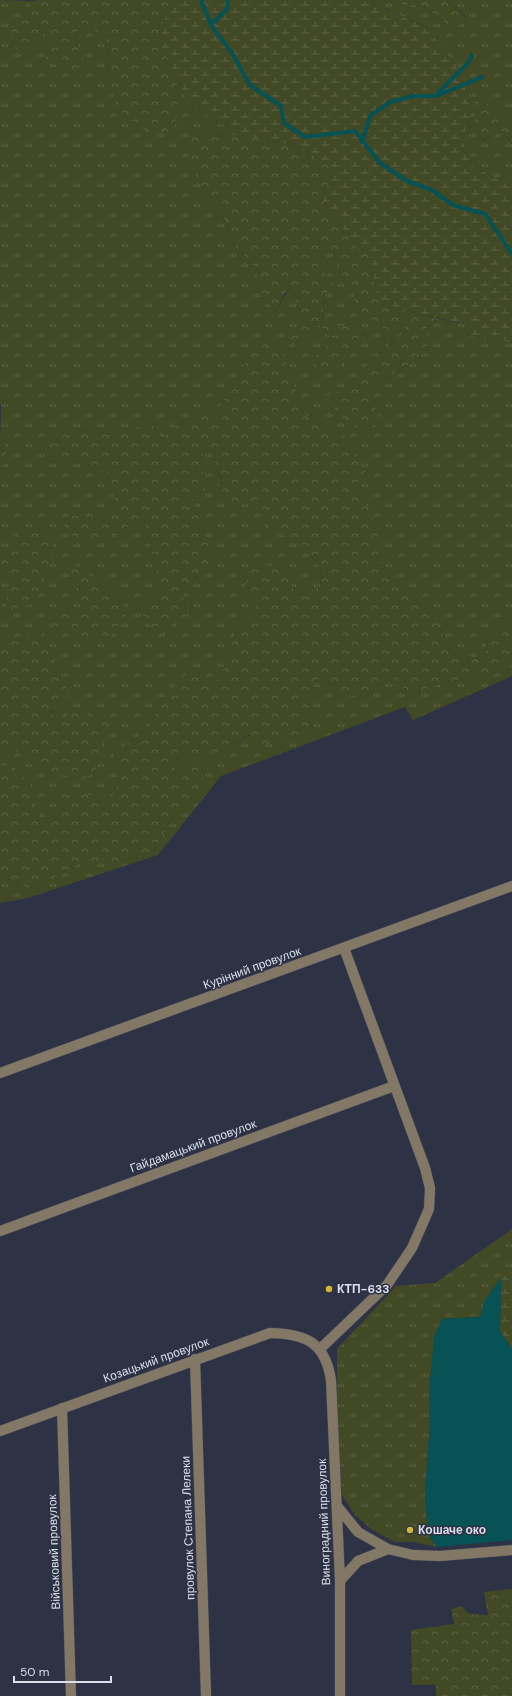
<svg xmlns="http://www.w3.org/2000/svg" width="512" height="1696" viewBox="0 0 512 1696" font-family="'DM Sans',sans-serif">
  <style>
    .grass { fill: url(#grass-tufts); fill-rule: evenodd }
    .forest { fill: url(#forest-crowns) }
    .wetland { fill: url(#wetland-marsh) }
    .water { fill: #065254 }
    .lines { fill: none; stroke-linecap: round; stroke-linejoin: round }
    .stream { stroke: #065254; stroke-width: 4 }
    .minor-casing { stroke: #494e5f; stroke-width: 11 }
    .minor { stroke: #827865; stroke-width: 10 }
    .poi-dot { fill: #d4b635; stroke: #2d3244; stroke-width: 1.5 }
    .labels { text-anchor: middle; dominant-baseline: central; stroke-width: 3; stroke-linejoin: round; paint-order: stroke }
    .street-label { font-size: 12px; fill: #dcdfeb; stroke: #2d3244 }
    .poi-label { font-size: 12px; font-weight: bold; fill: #dcdfeb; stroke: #2d3244; text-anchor: start }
  </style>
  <defs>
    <pattern id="grass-tufts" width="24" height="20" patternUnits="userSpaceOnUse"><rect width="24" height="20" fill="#424925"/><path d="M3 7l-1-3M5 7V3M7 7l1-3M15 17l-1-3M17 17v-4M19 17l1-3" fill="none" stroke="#5d6345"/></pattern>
    <pattern id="forest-crowns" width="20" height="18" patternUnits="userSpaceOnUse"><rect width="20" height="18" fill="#424925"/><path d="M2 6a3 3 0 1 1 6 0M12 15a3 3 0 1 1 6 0" fill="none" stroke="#5d6345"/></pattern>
    <pattern id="wetland-marsh" width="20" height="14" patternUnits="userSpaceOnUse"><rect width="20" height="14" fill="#424925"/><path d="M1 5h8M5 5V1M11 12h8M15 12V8" fill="none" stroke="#5d6345"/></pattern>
  </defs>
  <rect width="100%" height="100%" fill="#2d3244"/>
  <path class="grass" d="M0 0 35 1 9 47 27 51 42 43 43 25 52 27 84 60 75 38 80 21 106 37 111 84 178 115 177 77 187 102 239 135 210 134 193 129 207 200 222 213 232 242 256 268 262 297 276 311 290 287 304 321 296 348 310 342 318 324 334 340 313 359 340 371 350 351 367 337 359 322 339 327 322 320 325 293 320 269 322 254 335 250 343 281 353 285 355 307 368 316 404 321 405 332 381 351 343 390 376 407 368 389 419 358 425 329 439 319 471 325 466 335 507 341 512 344V618L509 617 488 638 484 658 452 655 443 633 407 586 382 573V538L353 491 342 434 304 414 293 383 252 351 218 410 177 423 162 439 152 423 112 434 66 428 47 455 106 468 116 502 101 519 71 515 103 544 133 523 144 520 161 590 142 604 186 616 182 585 196 578 213 558 191 495 199 463 205 450 216 449 215 468 237 506 260 497 266 531 296 538 320 566 322 586 296 596 283 568 245 585 256 606 235 634 221 676 212 683 163 698 150 727 114 754 122 777 111 799 48 796 65 810 52 823 40 822 29 783 12 764 0 767V750L13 747 34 765 60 723 0 642V569L9 567 11 550 0 553V467L5 463 6 446 0 440 1 407 0 402ZM70 575 106 644 56 610 75 614 84 607Z
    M365 0H389L392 3 423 6 454 29 467 17 445 0H512V121L475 98V123L483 141 502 131 512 144V181H501L474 167 460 144 470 121 427 27Z
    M512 665V676L413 720 405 707 221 776 158 855 28 898 0 903V875L33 890 83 861H124L154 851 169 822 201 787 207 767 172 777 179 757H213L251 734 311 736 309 693 320 676 352 696H367L381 683 394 678 411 695 441 683 489 675Z
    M512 1229V1271C495 1282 486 1297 480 1317L442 1319 429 1392V1437L425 1494 428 1534 437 1547 414 1542H394L371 1529 355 1515 342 1495 337 1425V1349L396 1286 435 1283Z"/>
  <path class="forest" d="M35 0H170L158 39 177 77 178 115 174 128 153 137 117 108 111 84 106 37 81 22 75 38 84 60 72 75 46 59 51 27 43 25 42 43 27 51 9 47 12 30Z
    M389 0H445L467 18 454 29 423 6 392 3Z
    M475 98 512 121V144L502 131 483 141 475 123Z
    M193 128 210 134 239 135 299 146 334 169 322 199 339 223 369 256 378 299 405 311 439 319 425 329 430 342 419 358 368 389 376 407 379 425 364 431 345 421 324 396 343 390 381 351 405 332 404 322 386 330 355 307 353 285 343 281 335 250 322 254 320 269 336 286 325 293 322 319 339 327 359 322 367 338 350 351 340 371 319 372 313 359 334 340 318 324 310 342 296 348 291 337 297 325 304 321 290 287 284 295 276 311 262 297 256 268 232 242 222 213 207 200 194 169 189 147Z
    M269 339 282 352 304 414 342 434 365 472 353 491 363 497 382 538 383 573 407 586 443 633 452 655 484 658 488 638 509 617 512 618V665L489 675 441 683 411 695 394 678 381 683 367 696H352L320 676 309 693 311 736 262 745 250 734 213 757H179L172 777 196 762 207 767 201 787 169 822 154 851 124 861H83L33 890 0 875V767L12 764 29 783 41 822 52 823 65 810 48 796 51 788 111 799 122 777 114 754 150 727 163 698 190 670 212 683 221 676 235 634 256 606 245 585 255 563 283 568 296 596 322 586 320 566 296 538 266 532 260 498 237 506 216 496 221 477 215 468 216 449 205 450 199 463 209 488 191 495 213 558 196 578 182 585 186 616 164 634 144 621 142 604 161 590 144 520 133 523 103 544 60 532 71 515 101 519 116 502 106 468 47 455 66 428 112 434 152 423 162 439 177 423 218 410 252 351Z
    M0 440 6 446V463L0 467Z
    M39 528 52 534C56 564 45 581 29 605L6 610 9 567 0 569V553L11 550 10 537Z
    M71 562 119 596 126 614 106 644 53 628 56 610 75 614 84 607 70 575Z
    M42 630 69 694 50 711 60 722 73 710 109 723 96 771 80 781 34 765 13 748 0 750V642L3 644Z
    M512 1589V1696H436V1685H412L411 1630 454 1624 451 1609 461 1606 469 1614 488 1615 484 1592Z"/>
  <path class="wetland" d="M170 0H365L426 27 455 64 470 99V121L460 144 474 167 501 181H512V344L506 341 466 335 470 325 405 311 378 299 369 256 359 251 322 199 334 169 299 146 239 135 187 102 177 77 158 39Z
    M512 1271V1350L500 1331 501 1278Z"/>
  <path class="water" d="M501 1278 500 1331 512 1350V1540L437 1547 428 1534 425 1494 429 1437V1392L434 1337 442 1319 480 1317 484 1302Z"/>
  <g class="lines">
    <path class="stream" d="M201 0 211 25 232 53 250 85 281 106 284 123 305 137 355 131 380 163 407 181 432 190 453 205 485 214 512 254
      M211 25 228 8 227 0
      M437 94 468 63 472 55
      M362 142 370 116 390 102 414 96H436L482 77"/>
    <g class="minor-casing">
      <path id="minor" d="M0 1073 512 886
        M0 1231 394 1086
        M320 1349 387 1285 412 1248 429 1209 430 1188 425 1168 344 948
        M195 1359 206 1696
        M62 1408 71 1696
        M0 1431 270 1333C306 1334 325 1342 331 1380L340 1581V1696
        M337 1506 358 1532 388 1549
        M340 1581 358 1561 388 1549 413 1555 440 1556 512 1550"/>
    </g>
    <use href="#minor" class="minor"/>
  </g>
  <g class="poi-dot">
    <circle cx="329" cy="1289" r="4"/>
    <circle cx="410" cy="1530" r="4"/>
  </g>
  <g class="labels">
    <g class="street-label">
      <text transform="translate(252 968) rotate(-20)">Курінний провулок</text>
      <text transform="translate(193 1146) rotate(-20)">Гайдамацький провулок</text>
      <text transform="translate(156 1360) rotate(-20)">Козацький провулок</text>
      <text transform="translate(324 1522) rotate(-92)">Виноградний провулок</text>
      <text transform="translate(188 1528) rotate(-92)">провулок Степана Лелеки</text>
      <text transform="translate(54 1552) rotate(-92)">Військовий провулок</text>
    </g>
    <g class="poi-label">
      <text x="337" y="1289">КТП-633</text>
      <text x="418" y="1530">Кошаче око</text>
    </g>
  </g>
  <path d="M14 1676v6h97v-6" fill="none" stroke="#dcdfeb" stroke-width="2"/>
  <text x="20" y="1676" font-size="12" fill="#dcdfeb" stroke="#2d3244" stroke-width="3" paint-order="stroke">50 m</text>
</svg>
